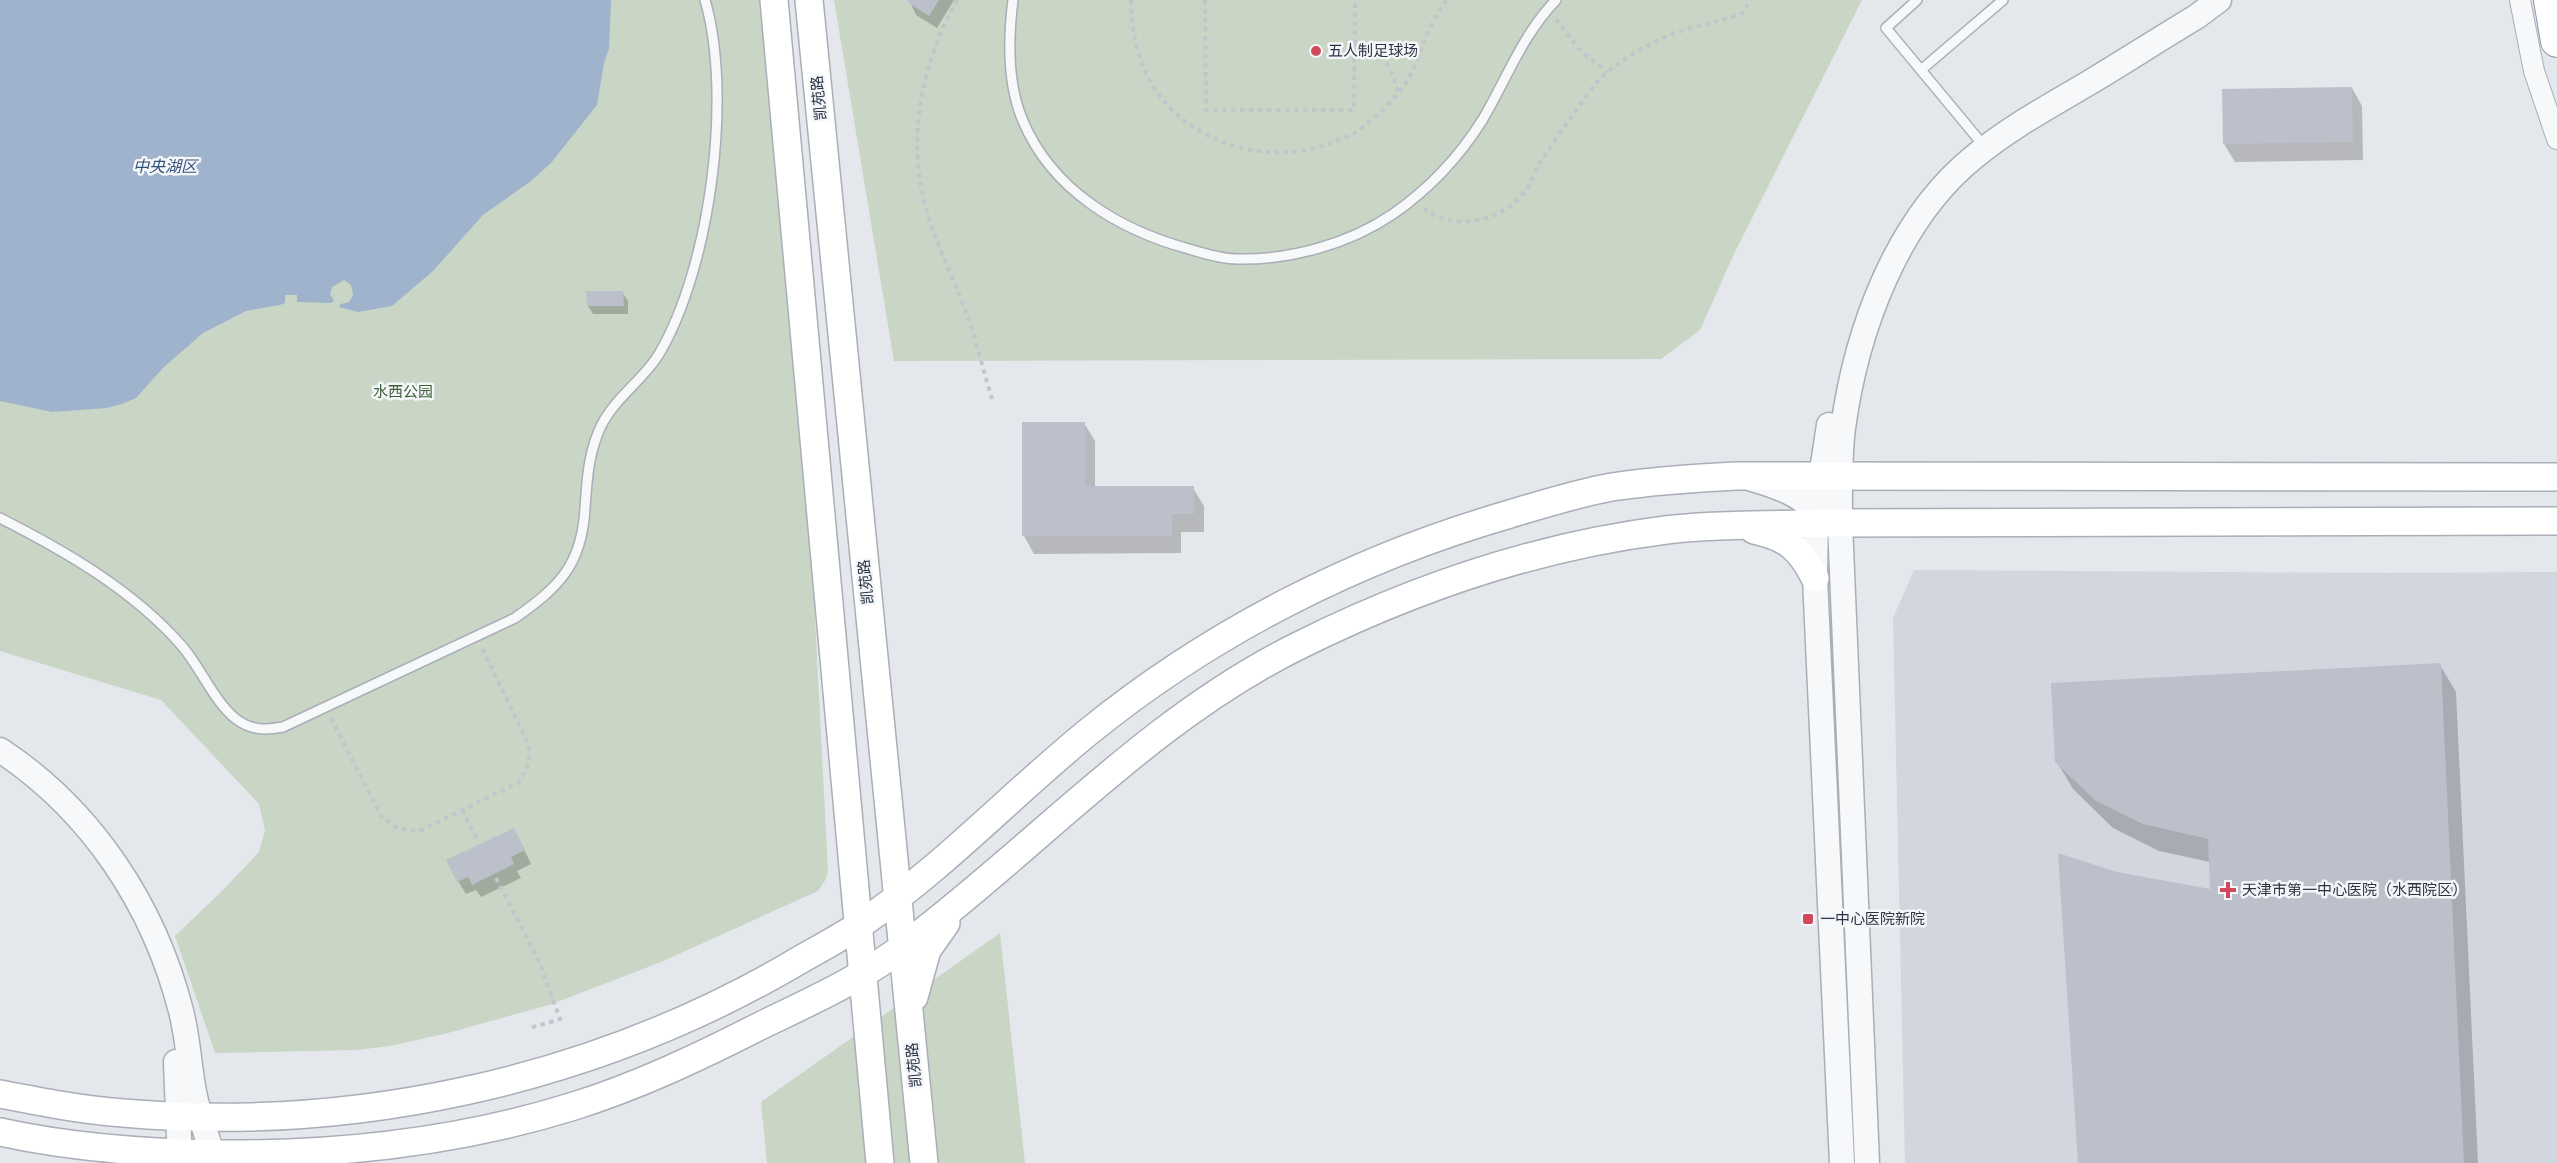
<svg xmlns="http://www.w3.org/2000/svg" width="2557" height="1163" viewBox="0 0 2557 1163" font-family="Figtree,'Noto Sans SC',sans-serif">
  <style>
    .built { fill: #d2d6de }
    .green { fill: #c9d6c5 }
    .water { fill: #9fb4cc }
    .shadow { fill: #0003 }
    .building { fill: #bbc0ca }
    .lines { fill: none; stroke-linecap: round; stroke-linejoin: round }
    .service-casing { stroke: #a9aeb7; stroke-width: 12 }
    .minor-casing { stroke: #a9aeb7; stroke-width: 22 }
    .tertiary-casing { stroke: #a9aeb7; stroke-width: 27 }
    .secondary-casing { stroke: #a9aeb7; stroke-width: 30 }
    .trunk-casing { stroke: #8b94a3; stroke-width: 34 }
    .path { stroke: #c2c5cb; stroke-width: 4; stroke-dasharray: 4.5 4.5; stroke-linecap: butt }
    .service { stroke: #f7f8fa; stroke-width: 9 }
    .minor { stroke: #f7f8fa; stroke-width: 20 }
    .tertiary { stroke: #f7f8fa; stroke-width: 24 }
    .secondary { stroke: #fff; stroke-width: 27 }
    .trunk { stroke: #fff; stroke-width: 32 }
    .poi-dot { fill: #d1495b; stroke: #f4f6f9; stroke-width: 2 }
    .labels { text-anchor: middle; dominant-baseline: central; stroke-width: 5; stroke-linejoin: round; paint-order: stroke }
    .poi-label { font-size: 15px; fill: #2b3445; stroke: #f4f6f9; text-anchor: start }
    .street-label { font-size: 15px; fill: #2b3445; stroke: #f4f6f9 }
    .park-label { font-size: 15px; fill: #3f6138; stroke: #f4f6f9 }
    .water-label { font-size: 16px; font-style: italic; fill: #34527a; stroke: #f4f6f9 }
  </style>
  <rect width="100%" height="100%" fill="#e4e7ec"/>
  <path class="built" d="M1914 570 2386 573 2557 572V1163H1905L1893 618Z"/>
  <path class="green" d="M0 0H761L814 599 828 871 826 879 818 891 661 962 552 1004 448 1033 390 1046 357 1050 215 1053 175 936 222 891 259 852 265 830 259 804 161 700 0 651Z
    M834 0H1862L1734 254 1700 330 1661 359 894 361Z
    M1000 933 1025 1163H767L761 1102Z"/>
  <path class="water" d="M0 0H611L609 49 604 63 597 105 551 163 531 181 483 215 433 271 392 306 358 312 339 307 341 304 349 302 353 295 351 285 344 280 332 287 330 294 334 301 331 303 297 302V295H285V303L280 305 246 311 203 333 163 368 136 398 122 404 107 408 52 412 0 401Z"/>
  <path class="shadow" d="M909 0H954L937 28 916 15Z
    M2352 88 2362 106 2363 160 2235 162 2224 144Z
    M622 292 628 301V314H593L588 306Z
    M1084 423 1095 441V488H1193L1204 506V532H1181V553L1034 554 1024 536Z
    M2440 665 2456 692 2478 1163H2080L2117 873 2212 891 2210 862 2159 851 2113 828 2073 789 2057 762Z
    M521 843 531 864 517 871 521 878 481 897 476 890 466 894 458 881Z"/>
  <path class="building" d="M908 0H939L929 16 907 2Z
    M2352 87 2353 142 2223 144 2222 89Z
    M586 291H623L624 306H587Z
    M1022 422H1085V486H1194V514H1172V536H1022Z
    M2441 663 2464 1163H2078L2058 853 2117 872 2210 889 2208 839 2143 824 2096 801 2055 762 2051 683Z
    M514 828 525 850 511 857 514 864 472 885 468 877 457 882 446 860Z"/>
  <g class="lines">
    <g class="service-casing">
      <path id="service" d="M1013 0C1008 39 1007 84 1023 121 1052 190 1119 230 1189 249 1205 254 1222 259 1238 259 1291 260 1349 244 1393 214 1429 189 1460 156 1483 119 1507 78 1523 34 1556 0
        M1917 0 1886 28 1984 146
        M1921 70 2003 0
        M0 518C65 551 133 590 182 646 200 667 215 703 236 719 252 731 266 730 283 727L515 618C559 587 582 565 585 508 587 481 588 458 598 433 610 401 642 382 659 354 710 268 733 96 705 0"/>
    </g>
    <g class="minor-casing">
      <path id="minor" d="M2520 0 2534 71 2557 139"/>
    </g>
    <g class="tertiary-casing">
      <path id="tertiary" d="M1829 425 1816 510 1815 578 1842 1163
        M1752 479C1780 487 1807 497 1824 521
        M0 750C91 810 154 905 181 1011 188 1038 189 1065 194 1092 198 1113 207 1134 212 1154V1163
        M176 1062 180 1163
        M1867 1163 1840 524C1840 492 1839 460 1843 428 1856 332 1896 220 1974 157 2010 127 2052 105 2092 81 2127 60 2161 38 2196 17L2219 0"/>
    </g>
    <g class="secondary-casing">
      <path id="secondary" d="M774 0 880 1163
        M809 0 924 1163
        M1754 530C1787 537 1800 548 1815 578
        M914 997 927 950 946 923
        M0 1094C41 1102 82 1110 123 1113 352 1133 587 1082 786 968 811 953 837 940 861 924 943 868 1011 795 1087 733 1211 632 1357 558 1510 514 1543 504 1578 493 1612 487 1653 481 1694 478 1736 476L2557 477
        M0 1132C72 1148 145 1153 219 1154 339 1155 459 1142 574 1106 638 1086 699 1057 758 1027 809 1002 862 979 907 944 1037 846 1148 721 1296 647 1412 589 1537 546 1666 530 1719 523 1773 526 1826 523L2557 521"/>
    </g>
    <g class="trunk-casing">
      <path id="trunk" d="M2550 0 2557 41"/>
    </g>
    <path class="path" d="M957 0C922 62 906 139 926 208 935 241 950 271 962 302 975 333 982 367 992 399
      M1131 0C1131 24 1135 48 1145 71 1175 139 1263 169 1330 143 1338 140 1347 137 1355 133 1376 118 1399 96 1411 74 1418 60 1421 45 1428 32 1433 21 1440 10 1446 0
      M1205 0 1206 110H1354L1355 0
      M1556 19 1578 48 1607 72
      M1355 46C1386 53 1390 64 1398 93
      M1424 208C1451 232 1501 222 1523 194 1532 184 1535 169 1543 158 1561 131 1580 105 1599 79 1627 55 1658 37 1694 27 1711 23 1727 19 1743 13L1751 0
      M331 718 381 816 397 828 419 831 518 783C528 769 531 761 528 743L482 648
      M462 810 478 841
      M496 878 540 964 560 1019 530 1028"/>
    <use href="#service" class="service"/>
    <use href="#minor" class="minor"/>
    <use href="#tertiary" class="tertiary"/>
    <use href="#secondary" class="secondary"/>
    <use href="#trunk" class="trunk"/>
  </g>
  <g class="poi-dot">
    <circle cx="1316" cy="51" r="6"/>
    <path d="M2225 881h6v6h6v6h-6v6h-6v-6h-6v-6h6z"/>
    <rect x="1802" y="913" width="12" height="12" rx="3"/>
  </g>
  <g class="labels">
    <g class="poi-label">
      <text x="1328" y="51">五人制足球场</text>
      <text x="2242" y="890">天津市第一中心医院（水西院区）</text>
      <text x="1820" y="919">一中心医院新院</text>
    </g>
    <g class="street-label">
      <text transform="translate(819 98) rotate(-96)">凯苑路</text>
      <text transform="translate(866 582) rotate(-96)">凯苑路</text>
      <text transform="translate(914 1065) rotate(-96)">凯苑路</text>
    </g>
    <g class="park-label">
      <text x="403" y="392">水西公园</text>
    </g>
    <g class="water-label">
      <text x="165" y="166">中央湖区</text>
    </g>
  </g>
</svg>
